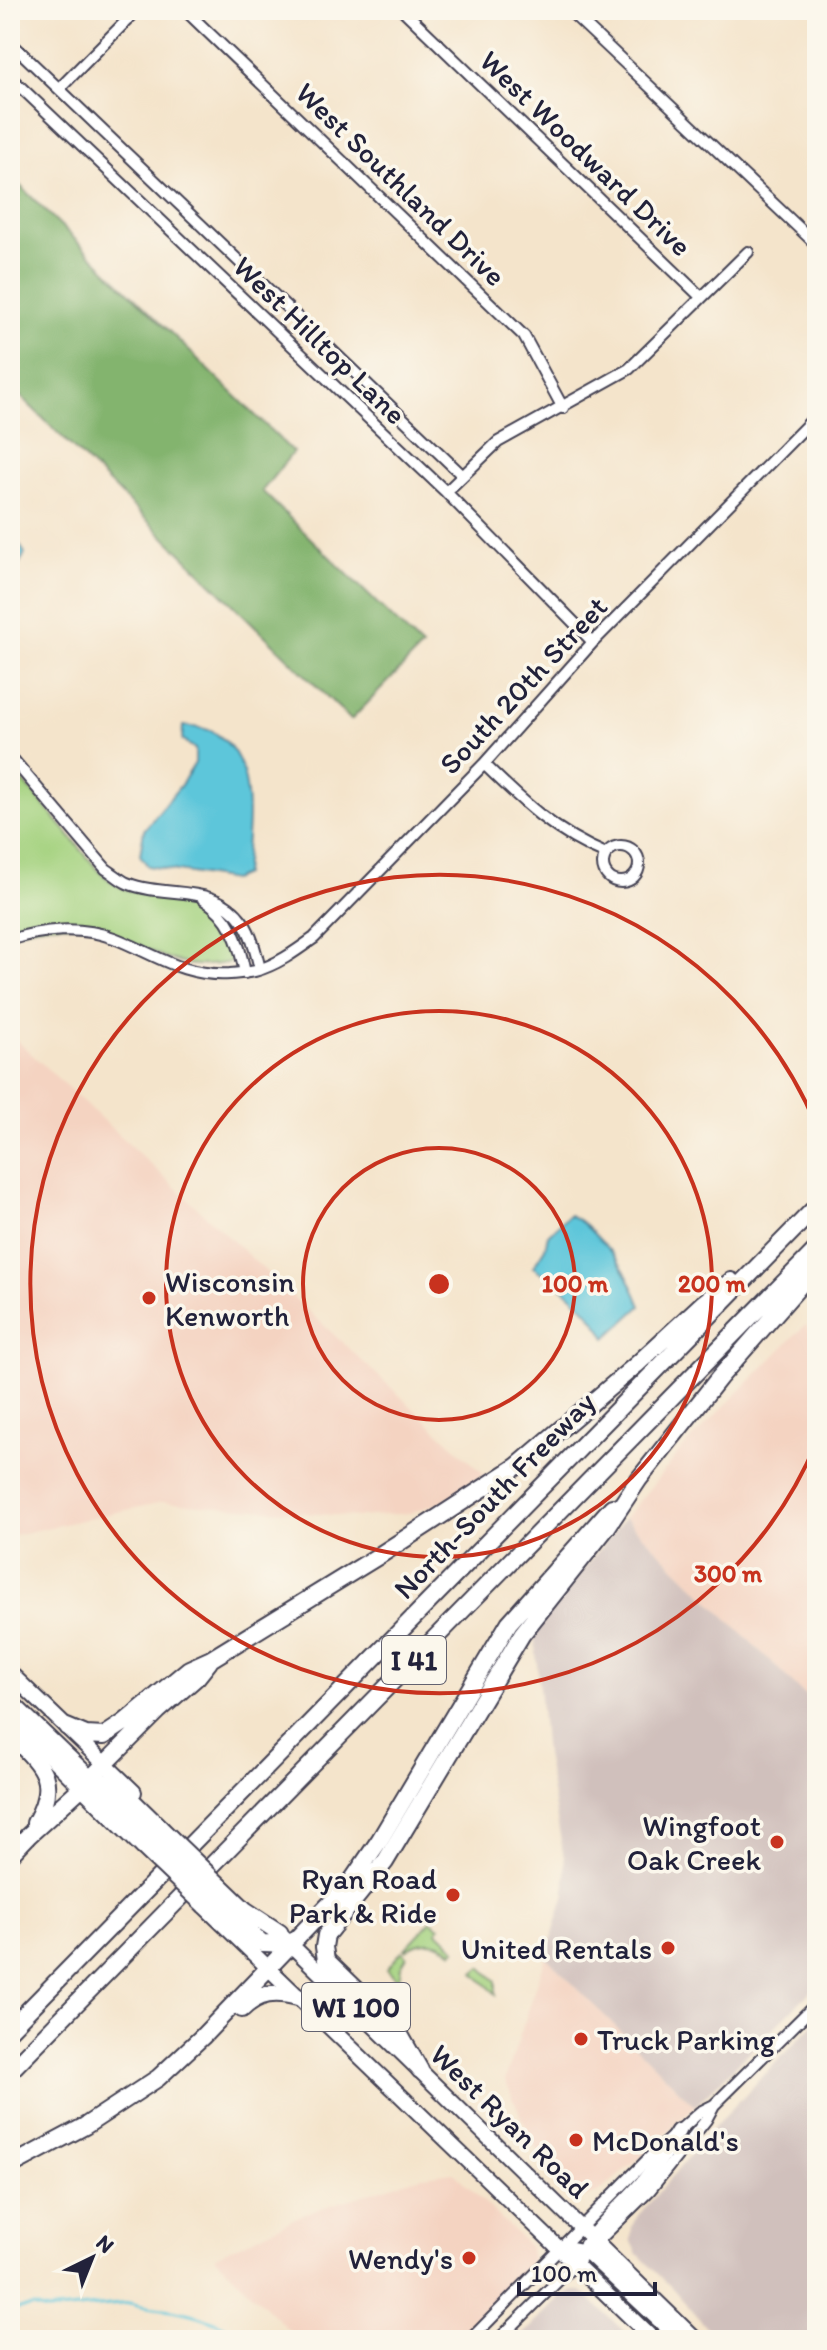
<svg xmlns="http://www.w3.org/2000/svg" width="827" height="2350" viewBox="0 0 827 2350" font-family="Itim,sans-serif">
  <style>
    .built { fill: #f4d3c1 }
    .industrial { fill: #d0c0bc }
    .green { fill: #a4d27f; stroke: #637a5d; stroke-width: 2 }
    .forest { fill: #83b46e; stroke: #526b54; stroke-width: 2 }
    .water { fill: #5dc6da; stroke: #40748a; stroke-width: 2 }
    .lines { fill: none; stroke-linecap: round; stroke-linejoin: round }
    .stream { stroke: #5dc6da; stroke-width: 3 }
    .minor-casing { stroke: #423f51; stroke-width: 14 }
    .major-casing { stroke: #423f51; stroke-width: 18 }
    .highway-casing { stroke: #423f51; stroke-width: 20 }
    .minor { stroke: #fff; stroke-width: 10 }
    .major { stroke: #fff; stroke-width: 14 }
    .highway { stroke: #fff; stroke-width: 16 }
    .major-bridge-casing { stroke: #423f51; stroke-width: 18; stroke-linecap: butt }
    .highway-bridge-casing { stroke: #423f51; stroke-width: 20; stroke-linecap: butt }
    .major-bridge { stroke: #fff; stroke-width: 14 }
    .highway-bridge { stroke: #fff; stroke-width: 16 }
    .ring { fill: none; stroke: #c8321e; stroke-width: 4 }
    .poi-dot { fill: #c8321e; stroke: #fbf7ec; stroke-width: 3 }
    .labels { text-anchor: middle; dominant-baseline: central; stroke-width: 7; stroke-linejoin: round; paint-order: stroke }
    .shield { fill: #fbf7ec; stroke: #636270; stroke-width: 2 }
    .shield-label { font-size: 28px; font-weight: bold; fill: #22223b }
    .street-label { font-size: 30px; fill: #22223b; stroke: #fbf7ec }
    .poi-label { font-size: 30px; fill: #22223b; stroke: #fbf7ec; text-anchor: end }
    .centre { fill: #c8321e; stroke: #fbf7ec; stroke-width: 4 }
    .ring-label { font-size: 24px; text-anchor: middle; font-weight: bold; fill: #c8321e; stroke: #fbf7ec; stroke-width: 7; stroke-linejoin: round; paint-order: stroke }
  </style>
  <rect width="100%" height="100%" fill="#fbf7ec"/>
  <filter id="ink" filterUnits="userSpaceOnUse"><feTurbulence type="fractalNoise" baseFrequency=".0125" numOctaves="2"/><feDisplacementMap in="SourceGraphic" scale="16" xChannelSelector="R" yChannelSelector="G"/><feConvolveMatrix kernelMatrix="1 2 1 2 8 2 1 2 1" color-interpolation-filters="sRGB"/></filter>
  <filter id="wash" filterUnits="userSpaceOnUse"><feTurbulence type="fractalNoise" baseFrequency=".006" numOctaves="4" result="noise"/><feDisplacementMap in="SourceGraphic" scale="32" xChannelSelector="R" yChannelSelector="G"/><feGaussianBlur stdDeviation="1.8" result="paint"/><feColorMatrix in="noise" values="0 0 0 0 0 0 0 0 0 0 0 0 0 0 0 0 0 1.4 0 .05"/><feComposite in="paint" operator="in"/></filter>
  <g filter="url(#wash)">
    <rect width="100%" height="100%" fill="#f4e4cb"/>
    <path class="built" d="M10 1034 484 1474 441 1502 410 1513 359 1517 162 1502 10 1536Z
      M805 1325 817 1337V1707L625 1518 683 1448Z
      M546 1957 695 2106 636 2161 598 2193 583 2198 571 2195 543 2169 541 2159 505 2080Z
      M453 2172 523 2240 530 2249 532 2259 517 2282 461 2340H299L214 2257 306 2213 424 2176Z"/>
    <path class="industrial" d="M625 1518 817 1707V1985L695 2106 546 1957 565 1894V1863L545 1754 534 1631Z
      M817 2020V2340H718L672 2288 638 2254 631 2240 632 2226 635 2220 715 2126Z
      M574 2291H581L588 2297 633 2340H518L561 2297Z"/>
    <path class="green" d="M10 765C31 791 53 816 74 841 86 855 97 872 112 882 129 895 152 893 172 896 206 901 228 924 236 955L231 962C215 965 197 967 182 963 152 955 125 936 95 928 67 921 37 925 10 933Z
      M431 1921 440 1927 437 1931 456 1949 453 1952C438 1940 422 1938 406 1950L405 1949Z
      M402 1951 407 1956 401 1966 399 1981 387 1969Z
      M481 1967 496 1981V1994L474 1973Z"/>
    <path class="forest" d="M10 176 293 452 262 491 422 647 351 720 10 386Z"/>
    <path class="water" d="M10 531 25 553 17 569 10 572Z
      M183 726C192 727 205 727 213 732 260 758 247 830 244 875L232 880 148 866 140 855 144 830 181 785 195 763V749L182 740Z
      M569 1215C580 1219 587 1227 595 1235 620 1260 628 1274 641 1306L606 1338C590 1308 562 1285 533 1267L545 1248 548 1235Z"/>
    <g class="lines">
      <path class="stream" d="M10 2310 33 2307 47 2311 131 2303C147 2309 165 2308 182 2312 206 2316 226 2326 247 2340"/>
    </g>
  </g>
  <g filter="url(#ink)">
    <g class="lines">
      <g class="minor-casing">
        <path id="minor" d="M185 10 524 336 563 408
          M403 10 701 297
          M569 10 817 245
          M10 42 462 475
          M10 77 446 492 593 642
          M60 88 137 10
          M446 492 498 442 629 369 748 252
          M10 756 106 869C113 873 120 880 127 883 166 899 215 882 243 922 252 935 256 953 260 969
          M484 764C523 802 555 833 606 854
          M603 864a18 18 0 1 1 36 0a18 18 0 1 1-36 0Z
          M203 899C231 916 239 942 245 973
          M10 940C42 929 81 926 114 938 155 954 183 977 230 974 238 973 247 973 255 971 277 965 296 951 314 938L484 764 593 642 817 415
          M593 2246 650 2190 706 2120 714 2105
          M470 2340 655 2152 700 2112 714 2105 817 2003
          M498 2340 579 2260"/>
      </g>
      <g class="major-casing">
        <path id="major" d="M10 1673 134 1792
          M10 1717 143 1848
          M204 1906 654 2340
          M284 1938 696 2340
          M572 2249 587 2252 680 2340
          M576 2263C591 2233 615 2213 637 2189 653 2171 666 2151 678 2131"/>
      </g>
      <g class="highway-casing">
        <path id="highway" d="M10 1702 152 1838
          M67 1727 86 1735 104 1736 125 1722 189 1669 211 1659 380 1555 516 1467 636 1365 702 1304 731 1281
          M10 1734C41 1765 60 1779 35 1823
          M93 1784 102 1782 118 1787 161 1829
          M10 1855 29 1835 82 1787 158 1711 197 1677 209 1662
          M220 1886 245 1910 280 1933
          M212 1896 262 1943 291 1944
          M242 2009C259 1992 276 1991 298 1997
          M10 2029 817 1206
          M420 2070 396 2028 326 1960 324 1947 326 1935 385 1862 522 1634 607 1527 639 1479 719 1378 817 1266
          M10 2071 817 1249
          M10 2166 85 2126 158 2078 202 2037 351 1882 379 1841 509 1623 612 1507"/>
      </g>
      <use href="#minor" class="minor"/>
      <use href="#major" class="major"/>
      <use href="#highway" class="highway"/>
      <g class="major-bridge-casing">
        <path id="major-bridge" d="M143 1848 204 1906"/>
      </g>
      <g class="highway-bridge-casing">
        <path id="highway-bridge" d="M161 1829 220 1886
          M152 1838 212 1896"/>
      </g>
      <use href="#major-bridge" class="major-bridge"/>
      <use href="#highway-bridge" class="highway-bridge"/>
    </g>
  </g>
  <g class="ring">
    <circle cx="439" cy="1284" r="136"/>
    <circle cx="439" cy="1284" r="273"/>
    <path d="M817 1441A409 409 0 1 1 817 1127"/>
  </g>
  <g class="poi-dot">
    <circle cx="149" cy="1298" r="8"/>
    <circle cx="777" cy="1842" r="8"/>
    <circle cx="453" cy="1895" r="8"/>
    <circle cx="668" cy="1948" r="8"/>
    <circle cx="581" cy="2039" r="8"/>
    <circle cx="576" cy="2140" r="8"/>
    <circle cx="469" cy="2258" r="8"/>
  </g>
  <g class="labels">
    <g class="shield">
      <rect x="382" y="1636" width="64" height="48" rx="6"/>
      <rect x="302" y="1983" width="108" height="48" rx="6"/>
    </g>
    <g class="shield-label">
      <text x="414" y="1660">I 41</text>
      <text x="356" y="2007">WI 100</text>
    </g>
    <g class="street-label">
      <text transform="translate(586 153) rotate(44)">West Woodward Drive</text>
      <text transform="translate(401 184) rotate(44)">West Southland Drive</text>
      <text transform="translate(320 340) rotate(44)">West Hilltop Lane</text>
      <text transform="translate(523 685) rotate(-47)">South 20th Street</text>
      <text transform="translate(494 1495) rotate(-46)">North-South Freeway</text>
      <text transform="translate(510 2121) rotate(44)">West Ryan Road</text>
    </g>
    <g class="poi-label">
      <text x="165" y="1281" text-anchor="start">Wisconsin<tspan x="165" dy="34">Kenworth</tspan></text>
      <text x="761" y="1825">Wingfoot<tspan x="761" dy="34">Oak Creek</tspan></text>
      <text x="437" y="1878">Ryan Road<tspan x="437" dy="34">Park &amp; Ride</tspan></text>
      <text x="652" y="1948">United Rentals</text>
      <text x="597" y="2039" text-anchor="start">Truck Parking</text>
      <text x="592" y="2140" text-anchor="start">McDonald's</text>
      <text x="453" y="2258">Wendy's</text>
    </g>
  </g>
  <circle cx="439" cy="1284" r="12" class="centre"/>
  <g class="ring-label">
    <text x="575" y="1292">100 m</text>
    <text x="712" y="1292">200 m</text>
    <text x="728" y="1582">300 m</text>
  </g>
  <rect width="827" height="2350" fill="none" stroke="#fbf7ec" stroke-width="40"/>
  <g transform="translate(92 2258) rotate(43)" stroke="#fbf7ec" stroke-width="6" paint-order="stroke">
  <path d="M0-6L14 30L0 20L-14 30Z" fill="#22223b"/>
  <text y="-12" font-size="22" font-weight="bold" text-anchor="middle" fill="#22223b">N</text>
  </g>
  <path d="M519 2282v12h136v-12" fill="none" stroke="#22223b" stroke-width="4"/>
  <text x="531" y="2282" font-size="24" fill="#22223b" stroke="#fbf7ec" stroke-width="6" paint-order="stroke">100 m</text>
</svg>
